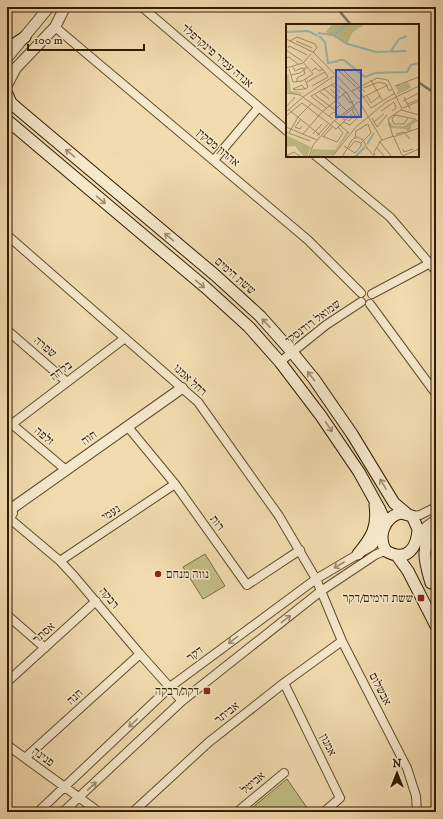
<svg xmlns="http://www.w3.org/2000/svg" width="443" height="819" viewBox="0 0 443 819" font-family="'IM FELL DW Pica','Frank Ruhl Libre',serif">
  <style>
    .park { fill: #c2bd85; stroke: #7a6c42 }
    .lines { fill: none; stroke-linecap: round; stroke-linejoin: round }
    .stream { stroke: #717b68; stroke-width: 2.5 }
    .minor-casing { stroke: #624c2c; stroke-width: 10 }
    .tertiary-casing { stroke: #624c2c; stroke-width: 12 }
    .secondary-casing { stroke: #331c00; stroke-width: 13 }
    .minor { stroke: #f6e8cb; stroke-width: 8 }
    .tertiary { stroke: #f6e8cb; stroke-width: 10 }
    .secondary { stroke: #f6e8cb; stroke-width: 11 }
    .oneway { stroke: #9e8c70 }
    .poi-dot { fill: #8f2418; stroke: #f6e8cb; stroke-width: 1.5 }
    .labels { text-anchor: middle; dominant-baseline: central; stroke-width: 3; stroke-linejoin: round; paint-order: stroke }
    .street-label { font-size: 12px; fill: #331c00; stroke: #f6e8cb }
    .poi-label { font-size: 12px; fill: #331c00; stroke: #f6e8cb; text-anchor: end }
    .inset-river { fill: none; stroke: #9bbbae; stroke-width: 2 }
    .inset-road { fill: none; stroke: #a58f69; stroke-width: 1 }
    .view { fill: #1d4ed8; fill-opacity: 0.15; stroke: #1d4ed8; stroke-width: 2 }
    .inset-edge { fill: none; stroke: #331c00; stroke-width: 2 }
  </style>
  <rect width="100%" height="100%" fill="#f1dbaf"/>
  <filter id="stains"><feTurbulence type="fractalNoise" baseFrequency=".005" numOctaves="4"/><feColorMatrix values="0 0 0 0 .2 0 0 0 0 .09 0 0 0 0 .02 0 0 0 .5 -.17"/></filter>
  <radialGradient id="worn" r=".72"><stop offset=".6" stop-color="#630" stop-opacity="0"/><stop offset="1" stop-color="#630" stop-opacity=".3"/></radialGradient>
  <path class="park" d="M205 554 225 586 203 599 183 567Z
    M287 779 310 812H247Z"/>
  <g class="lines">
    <path class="stream" d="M336 7 351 25
      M418 82 436 94"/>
    <g class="minor-casing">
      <path id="minor" d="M142 7 287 131
        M55 27 308 240 361 293
        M316 156 390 217 436 271
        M214 160 258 108
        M7 235 198 402 279 516 316 579 342 641 407 768 416 796 417 812
        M372 294 436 260
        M370 304 436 394
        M7 330 67 382
        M280 362 326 325 361 302
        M7 420 66 470
        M12 424 125 338
        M128 427 175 484 247 585 300 550
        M412 516 420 515 436 507
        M9 518 60 561 74 576 140 654 182 701
        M418 537 426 526 436 519
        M60 561 175 484
        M7 615 45 648
        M7 682 96 601
        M284 683 340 798 324 812
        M7 745 99 812
        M25 758 140 654
        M38 812 170 687 316 579 372 546 382 535
        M63 812 182 701 321 591 375 555 382 552H388
        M133 812 209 742 284 683 342 641
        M237 812 284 773"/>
    </g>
    <g class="tertiary-casing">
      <path id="tertiary" d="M7 58 49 7
        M7 85 16 68 55 27 65 7
        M7 505 11 509 12 513 7 520
        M11 509 182 388"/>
    </g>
    <g class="secondary-casing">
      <path id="secondary" d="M7 49 25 37
        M7 94 11 103 19 110 215 275 260 316 292 352 314 379 352 434 394 503 407 514
        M7 120 205 287 249 327 280 362 321 416 359 472 380 510 384 519V527
        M401 513 412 516 418 529C417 548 407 563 386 551 377 537 384 517 401 513Z
        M358 554C372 537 378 527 375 505
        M397 556 408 571 436 626
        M431 583C424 560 420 546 436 525"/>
    </g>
    <use href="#minor" class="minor"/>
    <use href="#tertiary" class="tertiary"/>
    <use href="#secondary" class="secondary"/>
  </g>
  <defs><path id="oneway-shaft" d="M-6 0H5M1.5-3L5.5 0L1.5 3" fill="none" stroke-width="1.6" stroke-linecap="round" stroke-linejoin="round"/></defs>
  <g class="oneway">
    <use href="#oneway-shaft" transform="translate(70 153) rotate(-140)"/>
    <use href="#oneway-shaft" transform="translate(101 200) rotate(40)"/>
    <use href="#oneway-shaft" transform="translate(169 237) rotate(-140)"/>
    <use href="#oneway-shaft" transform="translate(200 284) rotate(40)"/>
    <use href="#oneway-shaft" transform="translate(266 323) rotate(-133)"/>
    <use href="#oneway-shaft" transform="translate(311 376) rotate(-128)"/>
    <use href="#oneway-shaft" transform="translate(329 427) rotate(56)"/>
    <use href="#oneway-shaft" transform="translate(383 484) rotate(-120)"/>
    <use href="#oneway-shaft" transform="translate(339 565) rotate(150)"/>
    <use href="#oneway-shaft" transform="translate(286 619) rotate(-38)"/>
    <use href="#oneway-shaft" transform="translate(233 640) rotate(143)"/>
    <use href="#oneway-shaft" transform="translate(133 723) rotate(136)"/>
    <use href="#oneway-shaft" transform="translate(92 786) rotate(-43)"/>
  </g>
  <g class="poi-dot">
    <circle cx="158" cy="574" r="4"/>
    <rect x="417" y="594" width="8" height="8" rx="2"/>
    <rect x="203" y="687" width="8" height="8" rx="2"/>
  </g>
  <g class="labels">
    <g class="street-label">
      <text transform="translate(217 56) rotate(41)">אנדה עמיר פינקרפלד</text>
      <text transform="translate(218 148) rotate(40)">אהרון מסקין</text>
      <text transform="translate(235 276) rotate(41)">ששת הימים</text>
      <text transform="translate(313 322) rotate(-37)">שמואל רודנסקי</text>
      <text transform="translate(45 347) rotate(40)">שפרה</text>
      <text transform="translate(61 371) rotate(-37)">בלהה</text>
      <text transform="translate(190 380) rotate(43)">רחל אמנו</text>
      <text transform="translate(44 436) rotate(40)">זלפה</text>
      <text transform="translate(89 438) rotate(-35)">חוה</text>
      <text transform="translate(111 513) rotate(-33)">נעמי</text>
      <text transform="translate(217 523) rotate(54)">רות</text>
      <text transform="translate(109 598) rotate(50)">רבקה</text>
      <text transform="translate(44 633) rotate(-42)">אסתר</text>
      <text transform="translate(195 654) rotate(-37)">דקר</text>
      <text transform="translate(380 689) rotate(63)">אבשלום</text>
      <text transform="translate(75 697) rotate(-42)">חנה</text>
      <text transform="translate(227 713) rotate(-38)">אביתר</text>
      <text transform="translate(328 745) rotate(64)">אמנון</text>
      <text transform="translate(43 757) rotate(36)">פנינה</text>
      <text transform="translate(253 783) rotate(-40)">אביטל</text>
    </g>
    <g class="poi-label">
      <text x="166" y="574" text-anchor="start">נווה מנחם</text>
      <text x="413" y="598">ששת הימים/דקר</text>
      <text x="199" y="691">דקר/רבקה</text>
    </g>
  </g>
  <g transform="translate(286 24)">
    <rect width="133" height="133" fill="#f1dbaf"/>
    <path d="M46 0H79L66 9 61 21 40 8Z" fill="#c2bd85"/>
    <path d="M0 50 3 51 5 67 19 69 4 70 0 66ZM122 58 125 64 111 71V67L113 69 110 63ZM128 95 131 97 125 101V106L122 108 119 105 104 104 102 101 103 97 107 102H118ZM61 108 63 109 47 131 24 133 27 125 49 126ZM0 111 25 123 21 133H18L9 122 0 123Z" fill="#c2bd85"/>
    <path class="inset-river" d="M0 8 22 7 32 12M32 9 47 11 62 20 90 28 120 27M48 11 62 0M33 12 39 18 42 39 52 37M105 27 113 15 121 12M52 36H58L79 53 89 49 121 48 125 41 133 39M81 120 88 109M69 133 79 123"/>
    <path class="inset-road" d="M0 15 27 28 73 75M4 17 11 13 29 20 31 24 27 28M10 17 26 24M2 24 3 22 21 31M0 26 16 37M0 34 3 33 12 40M7 43 9 47 16 44 19 45M0 44 17 39 25 30M3 45 7 58 16 57 27 50 17 38M57 46 79 68M26 47 29 44 33 47 37 45M53 47 70 63M5 51 14 49 21 43M19 55 22 63 21 64 19 65H17L10 66 7 65 16 61 19 65M85 56 96 76M11 58V54L19 50 18 46M21 58 39 48 25 34M45 60 54 68M114 61 109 62 133 53M26 62 42 53 39 48M71 63 85 84 109 69M37 64 50 75M77 64 93 58 100 60 103 67 107 65M44 65 53 73M33 67 43 75M66 67 91 54 102 56 116 85M0 69 15 71M57 70 64 79 67 77M14 71 47 95M29 71 49 86 55 80M81 72 85 79 94 72M17 73 48 52M118 73 124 85M73 75 102 61M50 76 60 86M73 77 96 116 94 118M117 77 133 69M122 80 133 75M0 83 9 73M40 84 25 72 49 59 61 69 73 92 64 101 57 98M117 84 133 77M2 85 34 111M115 86 133 91M95 87 108 78 110 84 106 87M0 88 16 74M109 91 106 95 108 100H118L122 94M109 91 129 95 133 98M0 92 16 79 50 105 66 90M43 92 48 88 59 96M56 93 69 83M86 94 91 103 101 91M15 95 9 103 14 105 16 102M49 97 63 109M62 97 69 92 66 85M88 98 98 90M0 103 31 116M0 108 24 117M3 109 12 93 25 80M17 110 36 88 60 68M27 110 36 100M110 110 118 108 124 115M31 112 42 100M36 112 51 118 57 109 52 103M37 113 46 103M107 113 102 95 116 85M107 113 133 104M69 114 70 107 82 100 85 109 75 119M108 114 116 131M96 116 108 112M93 117 106 133M58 122 69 129 75 122V119M90 123 99 133M62 125 69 117 75 119M117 125 118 128 127 125M89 131 88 128 94 118M0 132 8 128 15 133M23 133 27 121 48 97 72 78M46 133 70 103 100 78 133 62M56 133 66 116 71 113 77 116 81 124 89 133M114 133 133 125"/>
    <path class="view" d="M50 46H75V93H50Z"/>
    <rect width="133" height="133" class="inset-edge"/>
  </g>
  <rect width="443" height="819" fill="none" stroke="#f1dbaf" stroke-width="24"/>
  <rect x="8" y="8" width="427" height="803" fill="none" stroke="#331c00" stroke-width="2"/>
  <rect x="12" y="12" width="419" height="795" fill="none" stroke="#331c00"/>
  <g transform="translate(397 773)" stroke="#f6e8cb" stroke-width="3" paint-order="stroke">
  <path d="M0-3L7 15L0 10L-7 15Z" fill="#331c00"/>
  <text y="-6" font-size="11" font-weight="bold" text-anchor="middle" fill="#331c00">N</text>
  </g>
  <path d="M28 44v6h116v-6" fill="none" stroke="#331c00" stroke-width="2"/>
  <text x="34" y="44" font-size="12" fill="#331c00" stroke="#f6e8cb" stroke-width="3" paint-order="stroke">100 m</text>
  <rect width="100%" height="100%" filter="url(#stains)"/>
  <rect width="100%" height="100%" fill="url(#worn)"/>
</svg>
